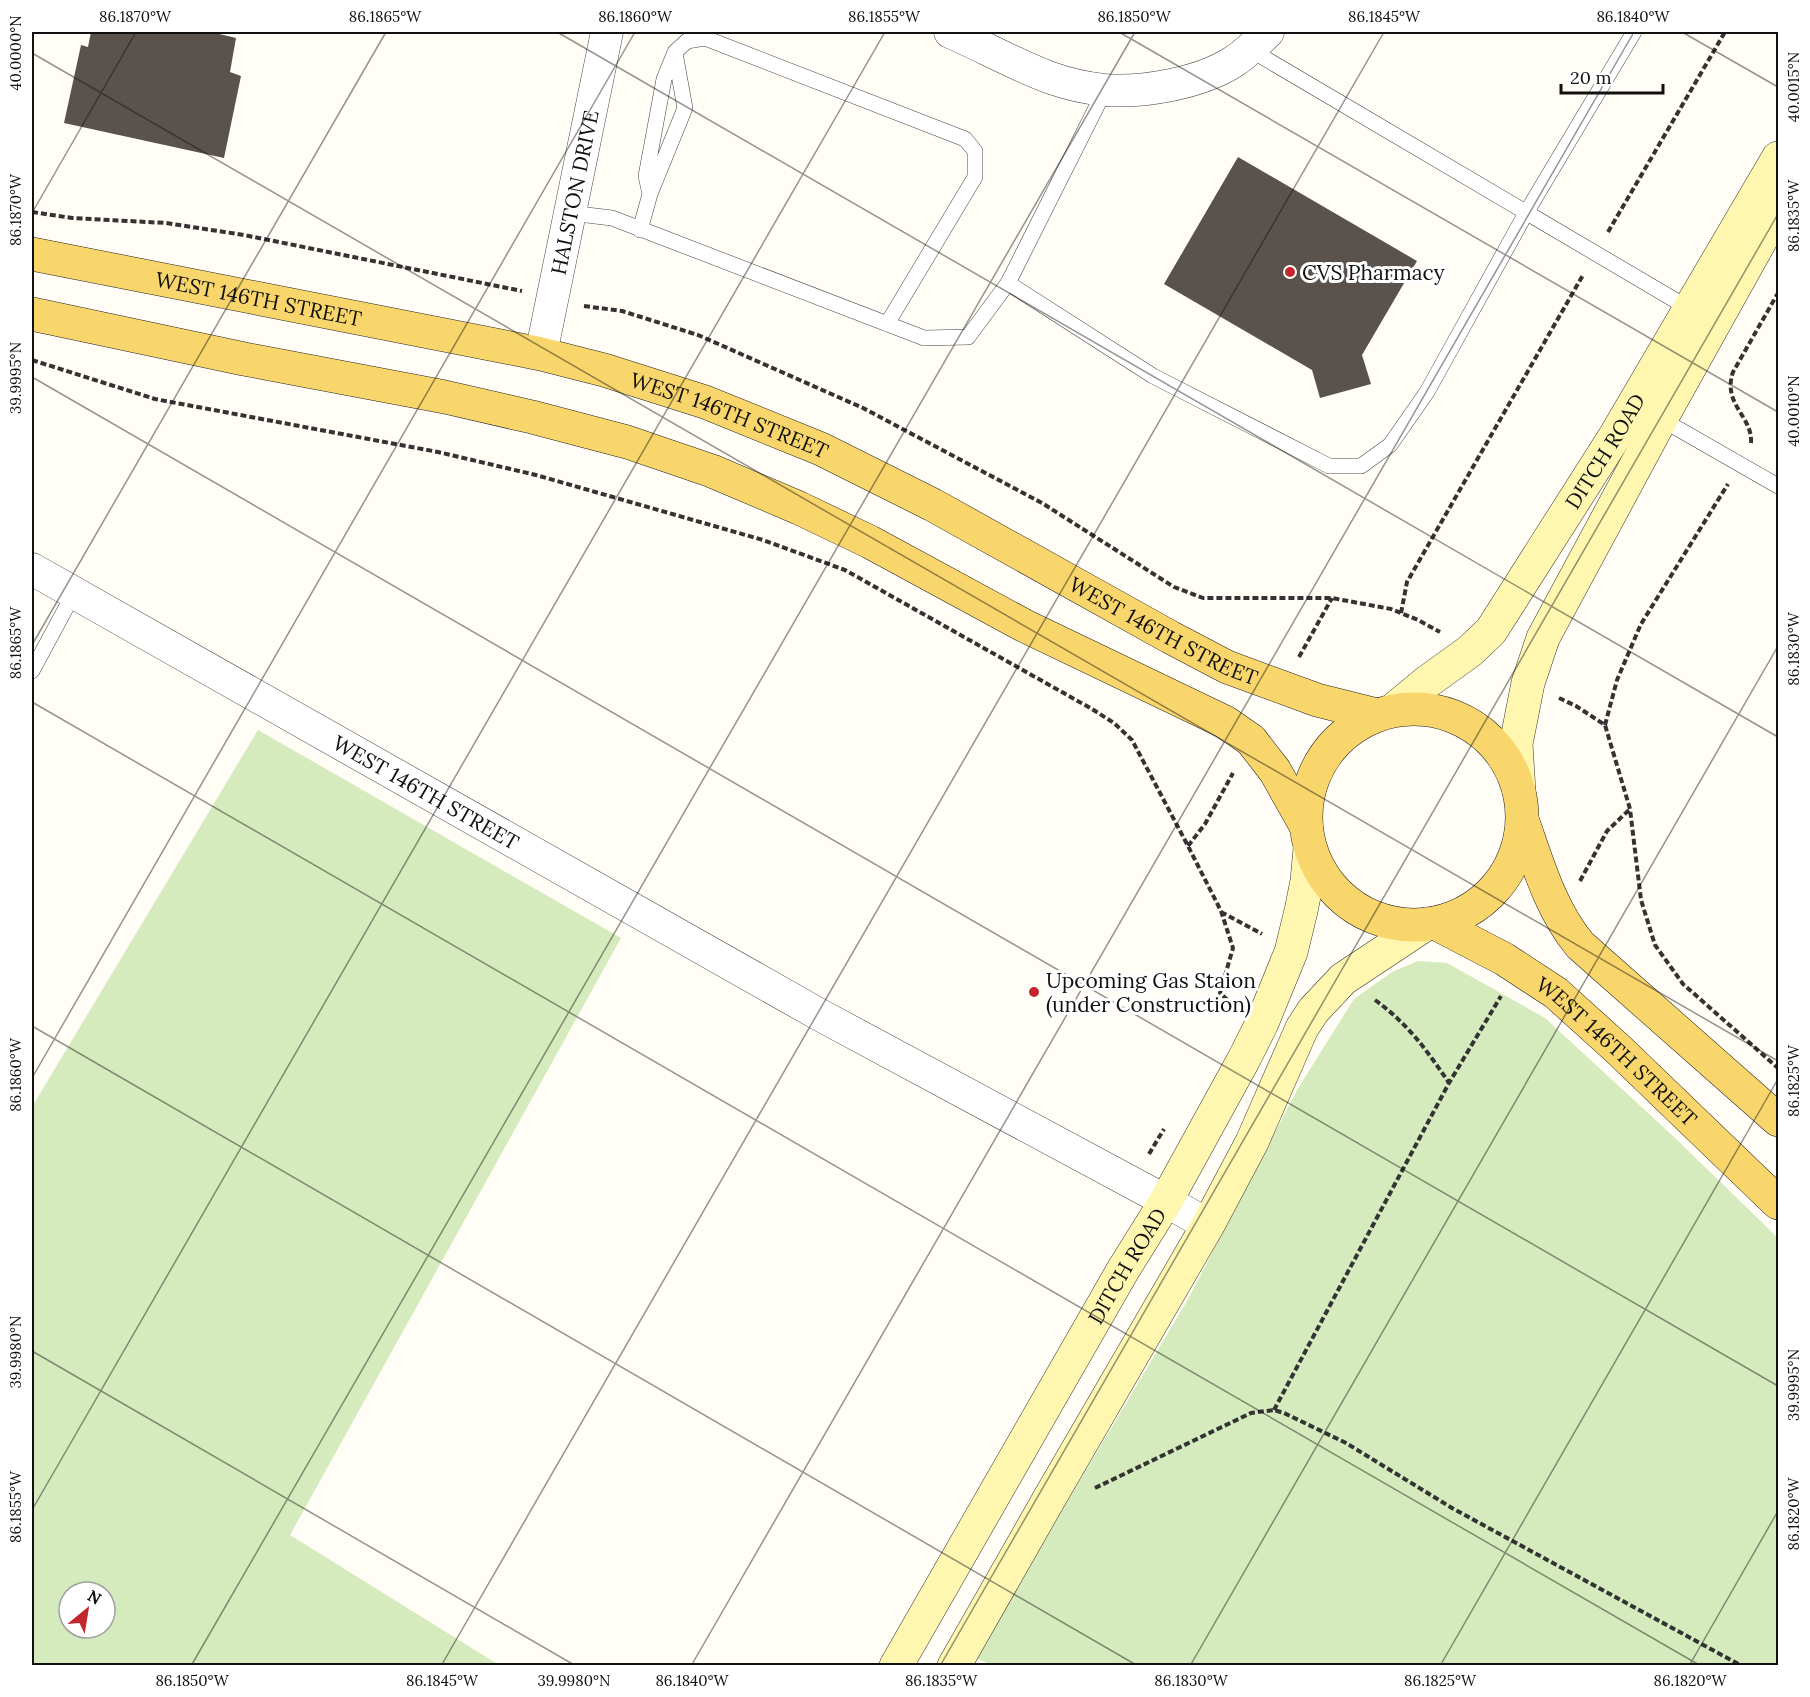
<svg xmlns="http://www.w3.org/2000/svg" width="1810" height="1697" viewBox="0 0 1810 1697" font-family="Lora,serif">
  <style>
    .grass { fill: #d5ebbd; fill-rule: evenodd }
    .building { fill: #5a524d }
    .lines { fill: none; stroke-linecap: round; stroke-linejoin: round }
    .lane-casing { stroke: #444; stroke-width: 16 }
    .street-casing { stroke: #444; stroke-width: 33 }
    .secondary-casing { stroke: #333; stroke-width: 34 }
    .primary-casing { stroke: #222; stroke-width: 34 }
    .path { stroke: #333; stroke-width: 4; stroke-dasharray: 6 3; stroke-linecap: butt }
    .lane { stroke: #fff; stroke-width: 15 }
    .street { stroke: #fff; stroke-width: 32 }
    .secondary { stroke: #fff6b0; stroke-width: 33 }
    .primary { stroke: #f9d66b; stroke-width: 33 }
    .ticks { fill: none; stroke: #111; stroke-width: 1.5; stroke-opacity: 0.45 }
    .poi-dot { fill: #c4262e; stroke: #fff; stroke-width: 2 }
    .labels { text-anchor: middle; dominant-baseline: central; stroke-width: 6; stroke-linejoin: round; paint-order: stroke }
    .street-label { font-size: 21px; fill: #111; stroke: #fff }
    .poi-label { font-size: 21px; fill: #111; stroke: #fff; text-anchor: start }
    .neatline { fill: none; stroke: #111; stroke-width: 2 }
    .ticks-label { font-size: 15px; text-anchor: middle; fill: #111 }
  </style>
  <rect width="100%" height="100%" fill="#fffdf5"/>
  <path class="grass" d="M258 730 621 938 290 1535 499 1665H32V1107ZM69 1592H105V1628H69Z
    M1418 961 1447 963 1545 1018 1674 1137 1778 1238V1665L996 1666 974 1658 1187 1301 1297 1090 1354 999 1392 972Z"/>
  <path class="building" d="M91 32H211L236 38 230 72 241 76 224 158 64 123 81 45 88 47Z
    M1238 157 1417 261 1362 355 1371 384 1320 398 1312 370 1164 284Z"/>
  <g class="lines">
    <g class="lane-casing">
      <path id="lane" d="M1249 49 1690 309
        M1105 90 1008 283 1153 376 1329 466H1361L1390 445 1427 392 1526 213 1634 32
        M650 194 646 176 664 79 675 52 687 41 705 38 965 139 975 151V177L887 324
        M570 213 612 218 924 338 968 337 1008 283
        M640 230 650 194 685 108 675 53
        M1661 419 1778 486
        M32 671 74 593"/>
    </g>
    <g class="street-casing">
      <g id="street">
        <path d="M950 32C982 46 1018 66 1051 78 1068 84 1086 88 1104 90 1144 93 1200 83 1233 62 1246 54 1257 42 1268 32"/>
        <path id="s1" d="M541 354 607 32"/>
        <path id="s2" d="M32 569 820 1015 1166 1201 1208 1225"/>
      </g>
    </g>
    <g class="secondary-casing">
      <g id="secondary">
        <path id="s3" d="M1393 710 1427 682 1470 651 1491 631 1615 436 1778 158"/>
        <path d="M1519 791 1516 744 1528 683 1543 638 1661 419 1778 209"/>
        <path id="s4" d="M896 1666 1123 1270 1166 1201 1244 1059 1262 1023 1291 952 1301 911 1307 881 1310 848"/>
        <path d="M954 1666 1049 1499 1208 1225 1252 1142 1302 1028 1313 1011 1343 979 1426 924"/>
      </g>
    </g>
    <g class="primary-casing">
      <g id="primary">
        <path id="s5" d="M32 254 541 354 604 370 705 402 821 449 933 505 1170 637 1227 667 1317 700 1377 715"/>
        <path d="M32 314 244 359 445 397 532 417 627 442 712 471 799 508 870 542 1023 625 1225 722 1251 740 1275 771 1306 826"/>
        <circle cx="1414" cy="817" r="108"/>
        <path d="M1523 822C1538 865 1551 910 1580 945L1778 1120"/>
        <path id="s6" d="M1435 923 1504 959 1556 993 1619 1050 1778 1203"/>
      </g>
    </g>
    <path class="path" d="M32 212 72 218 166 223 244 235 522 291
      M1608 232 1725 32
      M584 306 622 311 698 335 863 408 1042 503 1174 587 1203 598H1332L1391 609 1418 620 1440 632
      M32 360 155 399 438 452 536 475 763 540 845 570 1092 709 1114 723 1132 740 1188 846 1221 911 1233 948 1220 993 1233 1005
      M1751 443C1753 416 1722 405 1733 372L1778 293
      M1401 613 1407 582 1583 275
      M1299 657 1332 598
      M1559 698 1576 706 1605 725 1630 809 1641 900 1655 945 1683 984 1778 1068
      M1605 725 1617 680 1641 624 1728 484
      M1188 846 1205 824 1233 773
      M1580 881 1607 831 1630 809
      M1221 912 1262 934
      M1375 1000C1408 1024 1426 1049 1449 1083
      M1149 1154 1164 1129
      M1274 1410 1449 1083 1501 996
      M1095 1488 1251 1413 1274 1410 1284 1413 1346 1443 1452 1508 1742 1666"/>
    <use href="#lane" class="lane"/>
    <use href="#street" class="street"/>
    <use href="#secondary" class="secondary"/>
    <use href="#primary" class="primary"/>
  </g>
  <path class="ticks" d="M557 32 1778 737M1119 32 1778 412M1682 32 1778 87M32 53 1778 1061M32 213 136 32M32 377 1778 1386M32 645 386 32M32 702 1701 1666M32 1026 1138 1666M32 1078 635 32M32 1351 576 1666M32 1510 885 32M191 1666 1135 32M441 1666 1384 32M691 1666 1634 32M940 1666 1778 214M1190 1666 1778 646M1440 1666 1778 1079M1689 1666 1778 1511"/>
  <g class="poi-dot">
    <circle cx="1290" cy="272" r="6"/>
    <circle cx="1034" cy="992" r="6"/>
  </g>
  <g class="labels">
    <g class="street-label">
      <text stroke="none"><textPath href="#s1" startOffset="165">HALSTON DRIVE</textPath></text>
      <text stroke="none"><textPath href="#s5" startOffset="231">WEST 146TH STREET</textPath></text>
      <text stroke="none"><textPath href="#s5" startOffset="717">WEST 146TH STREET</textPath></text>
      <text stroke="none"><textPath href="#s3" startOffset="339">DITCH ROAD</textPath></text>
      <text stroke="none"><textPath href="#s5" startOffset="1203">WEST 146TH STREET</textPath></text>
      <text stroke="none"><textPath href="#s2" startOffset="453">WEST 146TH STREET</textPath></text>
      <text stroke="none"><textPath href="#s6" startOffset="224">WEST 146TH STREET</textPath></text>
      <text stroke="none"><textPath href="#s4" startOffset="462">DITCH ROAD</textPath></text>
    </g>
    <g class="poi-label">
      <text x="1302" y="272">CVS Pharmacy</text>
      <text x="1046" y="980">Upcoming Gas Staion<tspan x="1046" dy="24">(under Construction)</tspan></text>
    </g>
  </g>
  <rect width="1810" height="1697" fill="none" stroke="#ffffff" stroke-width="66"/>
  <g transform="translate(87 1610) rotate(30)"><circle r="28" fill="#ffffff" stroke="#a0a0a0" stroke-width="1.5"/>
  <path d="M0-4.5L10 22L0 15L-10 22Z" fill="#c4262e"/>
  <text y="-9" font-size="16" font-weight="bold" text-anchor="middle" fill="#111111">N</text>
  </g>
  <path d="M1561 84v9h102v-9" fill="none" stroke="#111111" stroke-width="3"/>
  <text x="1570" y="84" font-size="18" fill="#111111" stroke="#ffffff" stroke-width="4.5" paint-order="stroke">20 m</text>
  <rect x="33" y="33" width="1744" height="1631" class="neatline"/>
  <g class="ticks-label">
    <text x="135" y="22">86.1870°W</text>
    <text x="385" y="22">86.1865°W</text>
    <text x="635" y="22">86.1860°W</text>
    <text x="884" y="22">86.1855°W</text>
    <text x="1134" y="22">86.1850°W</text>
    <text x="1384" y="22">86.1845°W</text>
    <text x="1633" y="22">86.1840°W</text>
    <text transform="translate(16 53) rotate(-90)" y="5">40.0000°N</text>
    <text transform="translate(1794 87) rotate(-90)" y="5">40.0015°N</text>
    <text transform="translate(16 210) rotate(-90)" y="5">86.1870°W</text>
    <text transform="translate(1794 216) rotate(-90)" y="5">86.1835°W</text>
    <text transform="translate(16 378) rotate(-90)" y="5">39.9995°N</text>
    <text transform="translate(1794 411) rotate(-90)" y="5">40.0010°N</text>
    <text transform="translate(16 643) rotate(-90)" y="5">86.1865°W</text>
    <text transform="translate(1794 649) rotate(-90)" y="5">86.1830°W</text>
    <text transform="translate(16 1075) rotate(-90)" y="5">86.1860°W</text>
    <text transform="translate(1794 1081) rotate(-90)" y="5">86.1825°W</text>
    <text transform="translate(16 1352) rotate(-90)" y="5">39.9980°N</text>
    <text transform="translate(1794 1385) rotate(-90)" y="5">39.9995°N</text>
    <text transform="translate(16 1507) rotate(-90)" y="5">86.1855°W</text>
    <text transform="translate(1794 1514) rotate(-90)" y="5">86.1820°W</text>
    <text x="192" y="1686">86.1850°W</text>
    <text x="442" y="1686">86.1845°W</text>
    <text x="574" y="1686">39.9980°N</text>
    <text x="692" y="1686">86.1840°W</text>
    <text x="941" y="1686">86.1835°W</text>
    <text x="1191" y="1686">86.1830°W</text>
    <text x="1440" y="1686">86.1825°W</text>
    <text x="1690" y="1686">86.1820°W</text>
  </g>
</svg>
